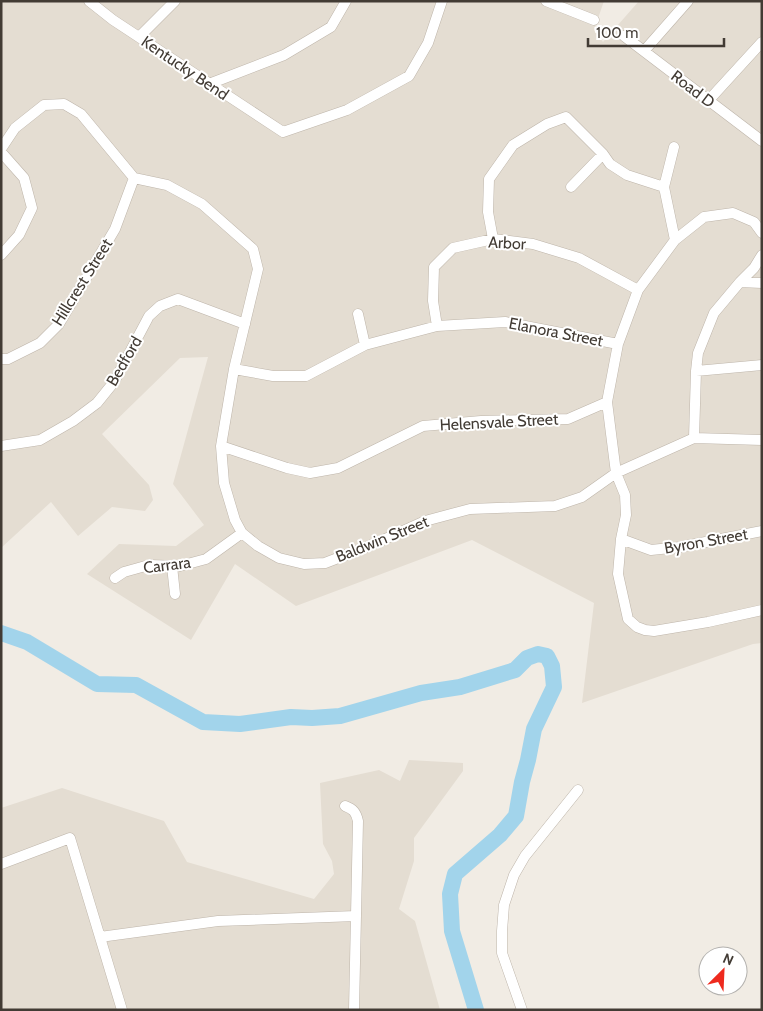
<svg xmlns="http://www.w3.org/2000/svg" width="763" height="1011" viewBox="0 0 763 1011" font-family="Cabin,sans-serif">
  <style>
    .residential { fill: #e4ddd2 }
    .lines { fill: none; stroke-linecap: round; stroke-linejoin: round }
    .river { stroke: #a2d4eb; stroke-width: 16 }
    .street-casing { stroke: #beb5aa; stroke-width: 11 }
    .street { stroke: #fff; stroke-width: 10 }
    .labels { text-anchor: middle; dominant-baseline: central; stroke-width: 4; stroke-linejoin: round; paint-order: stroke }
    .street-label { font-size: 16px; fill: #423b34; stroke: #fff }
  </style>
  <rect width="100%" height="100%" fill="#f1ece4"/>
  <path class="residential" d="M1 1H604L594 30 603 42 639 1H762V643L753 644 582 703 594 603 472 540 296 606 235 564 191 640 87 574 119 544 176 546 204 525 173 484 208 357 180 358 102 434 149 485 153 500 145 511 112 507 78 536 51 502 1 548Z
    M409 760 463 763V771L414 838V861L399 909 415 921 440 1010H1V808L62 788 164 821 187 862 314 899 334 874 332 861 323 844 320 783 379 770 400 781Z"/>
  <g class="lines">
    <path class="river" d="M1 633 27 642 97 684 136 685 203 722 240 724 291 717 312 718 340 716 421 693 460 687 515 670 527 658 538 654 547 656 552 666 554 687 534 729 528 760 522 782 516 816 500 835 455 874 450 894 452 931 476 1010"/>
    <g class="street-casing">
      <path id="street" d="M89 1 113 20 283 132 347 110 409 76 428 43 442 1
        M546 1 594 20
        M624 36 762 141
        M139 37 175 1
        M644 51 688 1
        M209 84 284 55 331 27 346 1
        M708 101 762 42
        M674 147 664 187 675 240
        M1 149 15 128 44 105 64 104 81 114 134 178 167 185 202 204 253 249 258 269 234 369 221 446 224 483 235 520 242 533 258 546 279 558 304 564 325 563 374 544 425 521 470 509 555 506 582 497 616 473 694 438 762 440
        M1 152 24 178 32 208 19 235 1 255
        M571 187 603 154
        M762 233 754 222 733 213 704 217 675 240 638 290 618 344 607 402 616 473 625 495 626 515 621 539 618 574 628 619 637 627 645 630 654 631 708 622 762 610
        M493 239 488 212 489 179 513 145 547 124 566 117 603 154 610 164 627 175 664 187
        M740 282 762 283
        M358 314 365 345
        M437 326 433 301 434 267 453 248 493 239 533 244 579 258 638 290
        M1 359H8L40 343 59 324 115 229 134 178
        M234 369 273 376H306L365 345 437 326 505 322 618 344
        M696 371 762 365
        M694 438 696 371 698 353 714 313 740 282 754 268 762 255
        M1 446 40 440 73 421 97 403 114 382 149 316 160 306 178 299 245 324
        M221 446 287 468 310 473 338 468 423 426 481 421 568 419 607 402
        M621 539 651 550 680 547 762 531
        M172 566 175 594
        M115 578 124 572 149 565 180 566 206 559 242 533
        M345 806C353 809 356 812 358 821L354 1010
        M1 864 70 838 122 1010
        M100 937 218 921 356 916
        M522 1010 502 953V931L504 905 514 875 525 856 578 790"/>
    </g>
    <use href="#street" class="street"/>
  </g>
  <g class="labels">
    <g class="street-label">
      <text transform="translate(185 68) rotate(34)">Kentucky Bend</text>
      <text transform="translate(693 89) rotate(37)">Road D</text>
      <text transform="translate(507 243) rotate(3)">Arbor</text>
      <text transform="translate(82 282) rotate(-58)">Hillcrest Street</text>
      <text transform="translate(556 332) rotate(11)">Elanora Street</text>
      <text transform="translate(124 361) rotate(-60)">Bedford</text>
      <text transform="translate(499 422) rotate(-3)">Helensvale Street</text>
      <text transform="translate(382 539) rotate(-22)">Baldwin Street</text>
      <text transform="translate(706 541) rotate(-10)">Byron Street</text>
      <text transform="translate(167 565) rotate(-7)">Carrara</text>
    </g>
  </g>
  <rect width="763" height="1011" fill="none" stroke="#423b34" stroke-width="5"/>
  <g transform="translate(723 971) rotate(24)"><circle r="24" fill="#ffffff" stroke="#b3b1ae"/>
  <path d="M0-4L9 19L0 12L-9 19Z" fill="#ee2a1e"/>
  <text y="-8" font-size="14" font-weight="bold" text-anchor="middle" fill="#423b34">N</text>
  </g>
  <path d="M588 38v8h136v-8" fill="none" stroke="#423b34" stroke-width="2.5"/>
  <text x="596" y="38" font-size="15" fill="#423b34" stroke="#ffffff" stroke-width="4" paint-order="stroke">100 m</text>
</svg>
